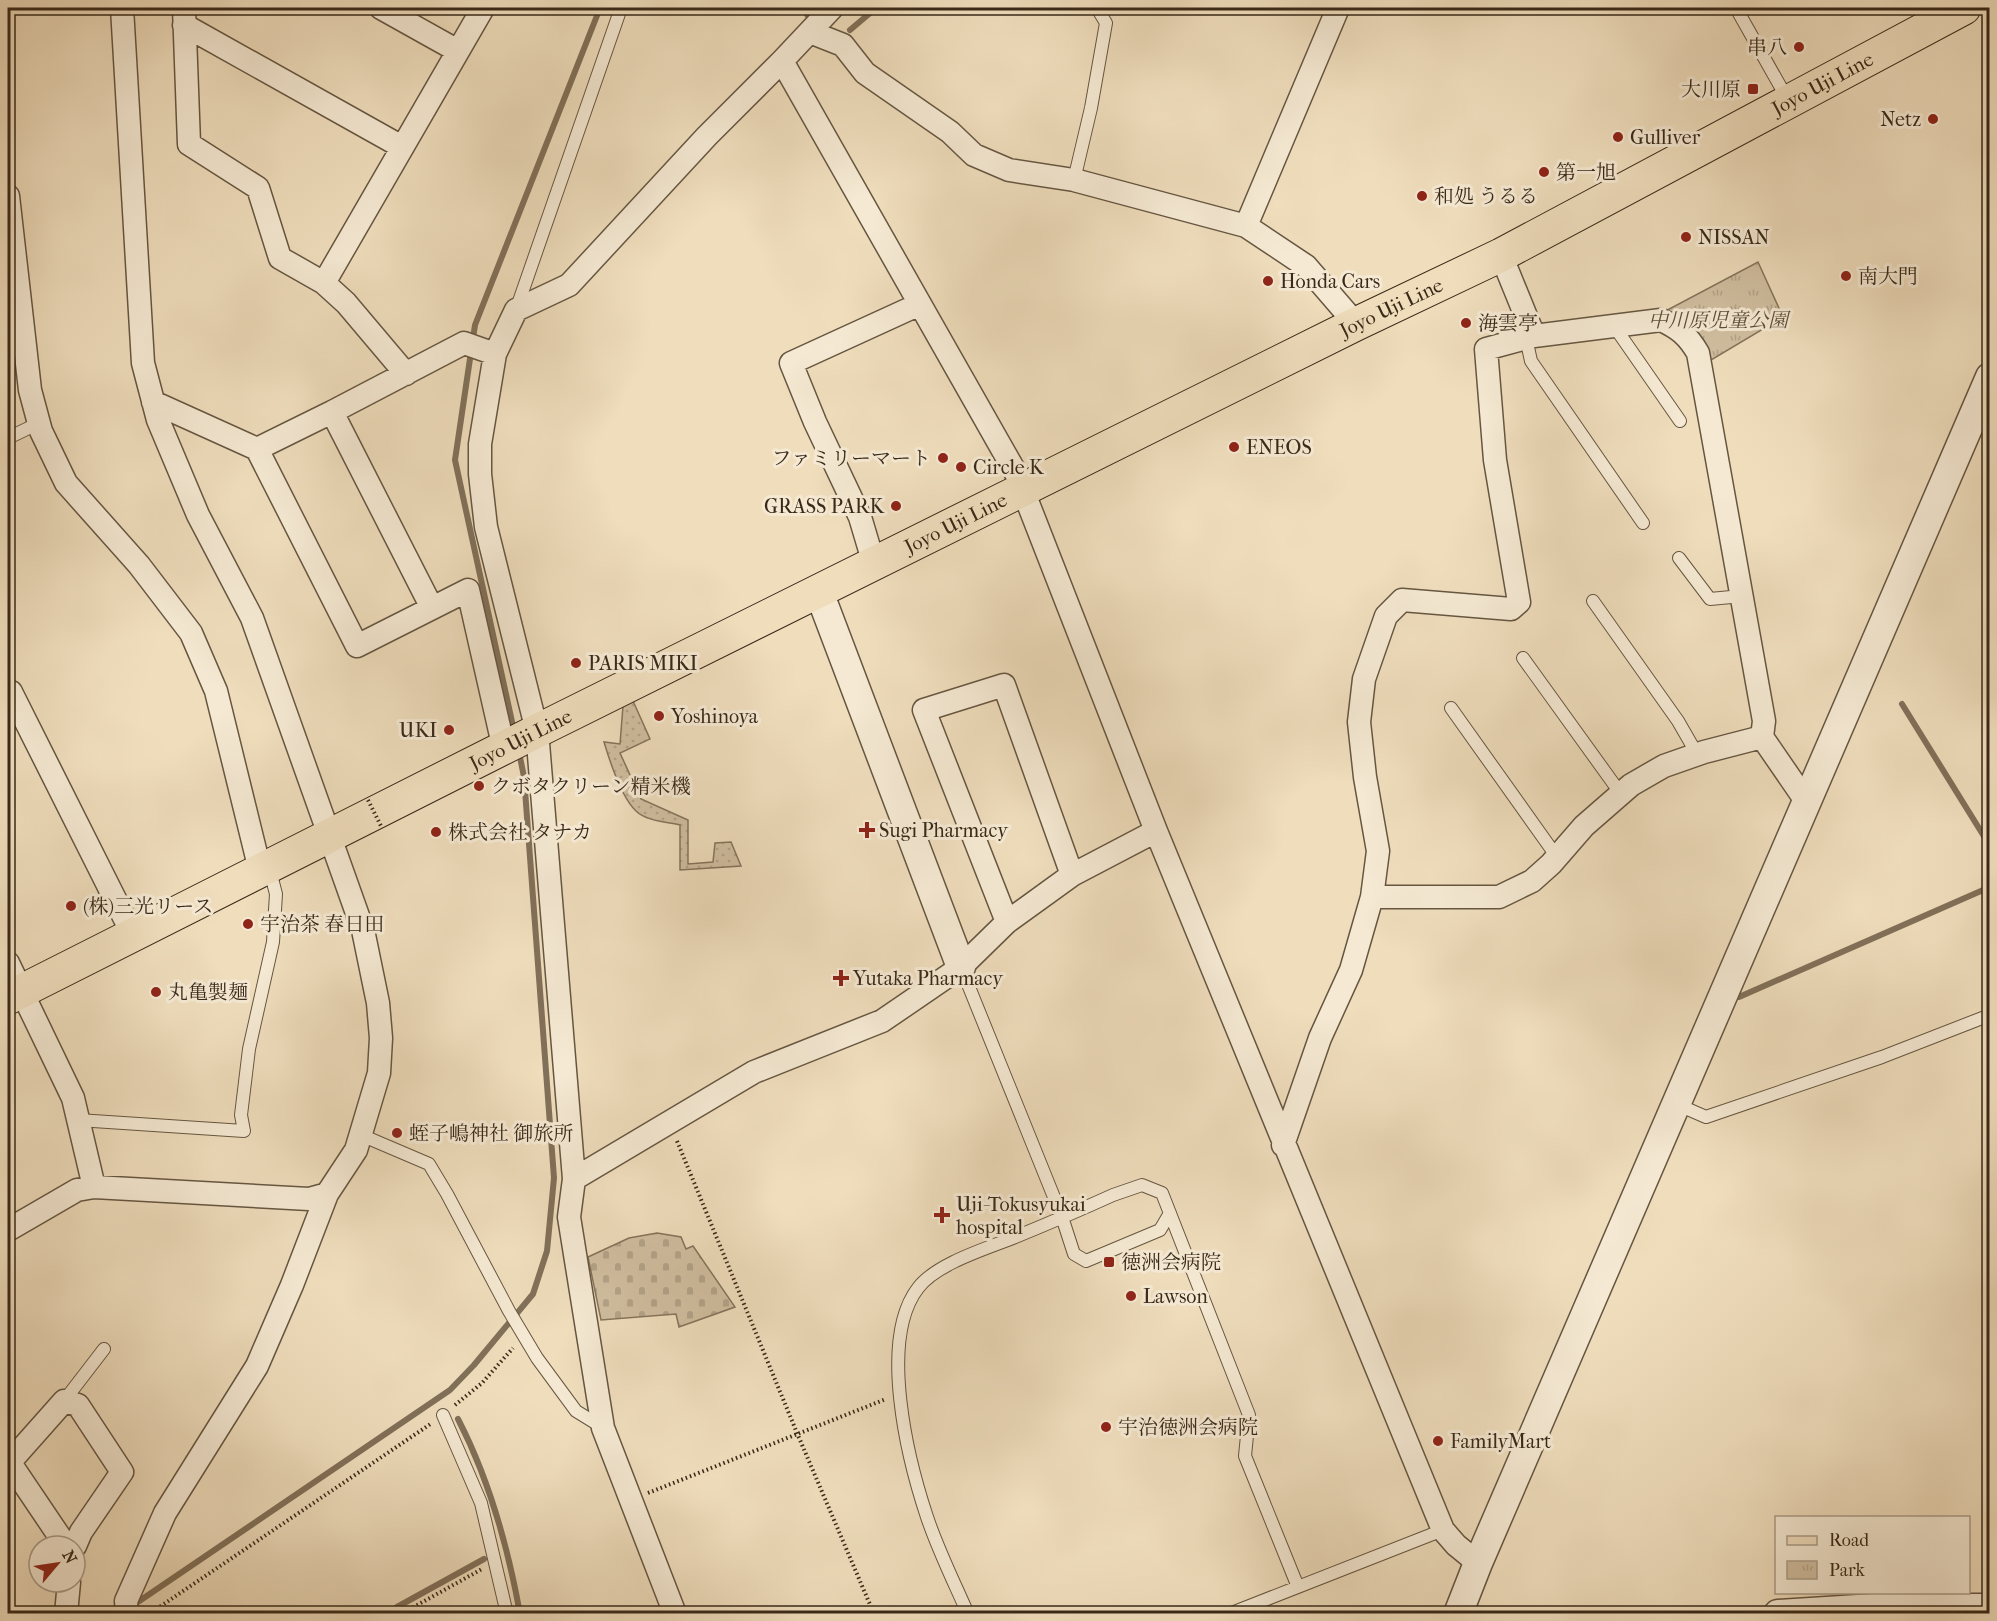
<svg xmlns="http://www.w3.org/2000/svg" width="1997" height="1621" viewBox="0 0 1997 1621" font-family="'IM FELL French Canon','Noto Serif JP',serif">
  <style>
    .grass { fill: url(#grass-dots); stroke: #84745c; stroke-width: 1.5 }
    .cemetery { fill: url(#cemetery-stones); stroke: #84745c; stroke-width: 1.5 }
    .park { fill: url(#park-tufts); stroke: #84745c; stroke-width: 1.5 }
    .lines { fill: none; stroke-linecap: round; stroke-linejoin: round }
    .stream { stroke: #817059; stroke-width: 6 }
    .service-casing { stroke: #665641; stroke-width: 14 }
    .minor-casing { stroke: #665641; stroke-width: 25 }
    .tertiary-casing { stroke: #665641; stroke-width: 31 }
    .primary-casing { stroke: #392918; stroke-width: 35 }
    .path { stroke: #392918; stroke-width: 4; stroke-dasharray: 1.5 3; stroke-linecap: butt }
    .service { stroke: #f5e9d3; stroke-width: 12 }
    .minor { stroke: #f5e9d3; stroke-width: 22 }
    .tertiary { stroke: #f5e9d3; stroke-width: 28 }
    .primary { stroke: #efddbc; stroke-width: 33 }
    .path-bridge { stroke: #392918; stroke-width: 4; stroke-dasharray: 1.5 3; stroke-linecap: butt }
    .poi-dot { fill: #8f2418; stroke: #f5e9d3; stroke-width: 2 }
    .labels { text-anchor: middle; dominant-baseline: central; stroke-width: 6; stroke-linejoin: round; paint-order: stroke }
    .poi-label { font-size: 20px; fill: #392918; stroke: #f5e9d3; text-anchor: start }
    .street-label { font-size: 20px; fill: #392918; stroke: #f5e9d3 }
    .park-label { font-size: 20px; font-style: italic; fill: #5f4e3a; stroke: #f5e9d3 }
  </style>
  <defs>
    <pattern id="grass-dots" width="8" height="8" patternUnits="userSpaceOnUse" patternTransform="scale(1.5)"><rect width="8" height="8" fill="#d0bea0"/><path d="M2 2h.1M6 6h.1" fill="none" stroke="#b3a389" stroke-width="1.8" stroke-linecap="round"/></pattern>
    <pattern id="cemetery-stones" width="16" height="16" patternUnits="userSpaceOnUse" patternTransform="scale(1.5)"><rect width="16" height="16" fill="#d0bea0"/><path d="M2 7V4a2 2 0 0 1 4 0v3zM10 15v-3a2 2 0 0 1 4 0v3z" fill="#b3a389"/></pattern>
    <pattern id="park-tufts" width="24" height="20" patternUnits="userSpaceOnUse" patternTransform="scale(1.5)"><rect width="24" height="20" fill="#d0bea0"/><path d="M3 7l-1-3M5 7V3M7 7l1-3M15 17l-1-3M17 17v-4M19 17l1-3" fill="none" stroke="#b3a389"/></pattern>
  </defs>
  <rect width="100%" height="100%" fill="#efddbc"/>
  <filter id="stains"><feTurbulence type="fractalNoise" baseFrequency=".00333" numOctaves="4"/><feColorMatrix values="0 0 0 0 .2 0 0 0 0 .09 0 0 0 0 .02 0 0 0 .5 -.17"/></filter>
  <radialGradient id="worn" r=".72"><stop offset=".6" stop-color="#630" stop-opacity="0"/><stop offset="1" stop-color="#630" stop-opacity=".3"/></radialGradient>
  <path class="grass" d="M633 701 650 739 620 753 641 799 688 820V864L713 862 715 843 731 842 741 866 680 870V825C667 822 646 821 636 811 621 797 610 762 604 742L620 744 623 706Z"/>
  <path class="cemetery" d="M657 1233 681 1237 686 1249 693 1246 735 1307 679 1327 676 1314 601 1320 588 1257 629 1238Z"/>
  <path class="park" d="M1758 262 1783 317 1706 363 1658 315Z"/>
  <g class="lines">
    <path class="stream" d="M803 8 811 21
      M850 30 876 8
      M1902 704 1990 846
      M514 731 455 460 475 325 600 8
      M1739 997 1990 887
      M458 1419C489 1479 508 1547 520 1614
      M132 1606 450 1390 474 1365 533 1294 547 1251 554 1178 524 777 519 752
      M397 1607 484 1559"/>
    <g class="service-casing">
      <path id="service" d="M1736 8 1788 100
        M1074 180 1091 108 1106 23 1097 8
        M516 310 621 8
        M1614 326 1680 421
        M1526 338 1531 361 1643 523
        M8 438 39 423
        M1679 558 1710 599 1742 596
        M1593 601 1678 721 1697 754
        M1523 658 1621 794
        M1451 708 1557 857
        M961 967 1062 1217 1074 1254 1086 1261 1160 1230 1170 1213
        M1676 1104 1706 1117 1882 1057 1990 1015
        M78 1120 244 1131 241 1115 249 1049 273 942 276 894 269 867
        M361 1135 429 1164 447 1194 509 1311 537 1358 576 1411 602 1427
        M64 1401 104 1349
        M443 1415 481 1503 507 1614
        M968 1614C954 1582 938 1550 927 1517 908 1460 878 1340 918 1288 936 1264 985 1249 1013 1238 1047 1224 1080 1210 1113 1195L1142 1185 1162 1193 1249 1415 1245 1456 1298 1587
        M1229 1614 1443 1530"/>
    </g>
    <g class="minor-casing">
      <path id="minor" d="M184 8 189 144 258 188 280 258 324 283 346 303 406 374
        M381 8 458 51
        M184 25 402 147
        M810 32 843 45 865 73 950 132 974 155 1009 170 1074 180 1246 226 1306 266 1356 324
        M782 61 1017 475 1156 831 1443 1530 1456 1545 1478 1563
        M8 196 30 390 41 431 66 483 139 565 191 633 216 691 260 870
        M1246 226 1338 8
        M1501 255 1534 336
        M324 283 483 8
        M495 354 480 444V474L486 527 537 731 574 1179 569 1217 603 1428 675 1614
        M153 402 257 449 332 412 464 343 495 354 516 310 569 285 707 136 782 61 832 8
        M332 412 432 608
        M257 449 357 646 468 590 504 749
        M874 564 860 517 815 422 791 363 920 304
        M8 694 11 692 133 935
        M1762 737 1704 752 1664 766 1631 785 1584 826 1551 864 1532 881 1499 897H1372L1378 851 1365 777 1359 722 1364 679 1386 616 1402 600 1511 609 1519 602 1495 460 1486 349 1534 336 1661 320C1679 328 1688 336 1698 353L1764 721 1762 737 1806 801
        M1007 922 924 710 1004 685 1072 875
        M8 963 73 1098 94 1187
        M1283 1145 1320 1038 1351 970 1372 897
        M574 1179 754 1072 882 1021 961 967 1007 922 1072 875 1156 831
        M8 1230 77 1190 94 1187 309 1199 327 1194 356 1150 379 1073 381 1038 378 1003 363 930 252 618 198 515 158 420 143 363 122 8
        M8 1460 66 1546
        M9 1463 64 1401 78 1405 122 1472 81 1532 75 1546
        M66 1614 69 1582
        M127 1614 126 1601 165 1513 257 1366 292 1285 327 1194"/>
    </g>
    <g class="tertiary-casing">
      <path id="tertiary" d="M819 592 961 967
        M1458 1614 1478 1563 1990 377
        M1778 1614 1874 1608H1990"/>
    </g>
    <g class="primary-casing">
      <g id="primary">
        <path id="s1" d="M8 998 537 731 1356 324 1501 255 1964 8"/>
      </g>
    </g>
    <path class="path" d="M677 1141 797 1433 874 1614
      M455 1405 482 1383 513 1348
      M648 1493 886 1399
      M149 1614 432 1423
      M401 1614 482 1569"/>
    <use href="#service" class="service"/>
    <use href="#minor" class="minor"/>
    <use href="#tertiary" class="tertiary"/>
    <use href="#primary" class="primary"/>
    <path class="path-bridge" d="M368 800 381 826"/>
  </g>
  <g class="poi-dot">
    <circle cx="1799" cy="47" r="6"/>
    <rect x="1747" y="83" width="12" height="12" rx="3"/>
    <circle cx="1933" cy="119" r="6"/>
    <circle cx="1618" cy="137" r="6"/>
    <circle cx="1544" cy="172" r="6"/>
    <circle cx="1422" cy="196" r="6"/>
    <circle cx="1686" cy="237" r="6"/>
    <circle cx="1846" cy="276" r="6"/>
    <circle cx="1268" cy="281" r="6"/>
    <circle cx="1466" cy="323" r="6"/>
    <circle cx="1234" cy="447" r="6"/>
    <circle cx="943" cy="458" r="6"/>
    <circle cx="961" cy="467" r="6"/>
    <circle cx="896" cy="506" r="6"/>
    <circle cx="576" cy="663" r="6"/>
    <circle cx="659" cy="716" r="6"/>
    <circle cx="449" cy="730" r="6"/>
    <circle cx="479" cy="786" r="6"/>
    <path d="M864 821h6v6h6v6h-6v6h-6v-6h-6v-6h6z"/>
    <circle cx="436" cy="832" r="6"/>
    <circle cx="71" cy="906" r="6"/>
    <circle cx="248" cy="924" r="6"/>
    <path d="M838 969h6v6h6v6h-6v6h-6v-6h-6v-6h6z"/>
    <circle cx="156" cy="992" r="6"/>
    <circle cx="397" cy="1133" r="6"/>
    <path d="M939 1206h6v6h6v6h-6v6h-6v-6h-6v-6h6z"/>
    <rect x="1103" y="1256" width="12" height="12" rx="3"/>
    <circle cx="1131" cy="1296" r="6"/>
    <circle cx="1106" cy="1427" r="6"/>
    <circle cx="1438" cy="1441" r="6"/>
  </g>
  <g class="labels">
    <g class="poi-label">
      <text x="1787" y="47" text-anchor="end">串八</text>
      <text x="1741" y="89" text-anchor="end">大川原</text>
      <text x="1921" y="119" text-anchor="end">Netz</text>
      <text x="1630" y="137">Gulliver</text>
      <text x="1556" y="172">第一旭</text>
      <text x="1434" y="196">和処 うるる</text>
      <text x="1698" y="237">NISSAN</text>
      <text x="1858" y="276">南大門</text>
      <text x="1280" y="281">Honda Cars</text>
      <text x="1478" y="323">海雲亭</text>
      <text x="1246" y="447">ENEOS</text>
      <text x="931" y="458" text-anchor="end">ファミリーマート</text>
      <text x="973" y="467">Circle K</text>
      <text x="884" y="506" text-anchor="end">GRASS PARK</text>
      <text x="588" y="663">PARIS MIKI</text>
      <text x="671" y="716">Yoshinoya</text>
      <text x="437" y="730" text-anchor="end">UKI</text>
      <text x="491" y="786">クボタクリーン精米機</text>
      <text x="879" y="830">Sugi Pharmacy</text>
      <text x="448" y="832">株式会社 タナカ</text>
      <text x="83" y="906">(株)三光リース</text>
      <text x="260" y="924">宇治茶 春日田</text>
      <text x="853" y="978">Yutaka Pharmacy</text>
      <text x="168" y="992">丸亀製麺</text>
      <text x="409" y="1133">蛭子嶋神社 御旅所</text>
      <text x="956" y="1204">Uji-Tokusyukai<tspan x="956" dy="23">hospital</tspan></text>
      <text x="1121" y="1262">徳洲会病院</text>
      <text x="1143" y="1296">Lawson</text>
      <text x="1118" y="1427">宇治徳洲会病院</text>
      <text x="1450" y="1441">FamilyMart</text>
    </g>
    <g class="street-label">
      <text stroke="none"><textPath href="#s1" startOffset="2032">Joyo Uji Line</textPath></text>
      <text stroke="none"><textPath href="#s1" startOffset="1546">Joyo Uji Line</textPath></text>
      <text stroke="none"><textPath href="#s1" startOffset="1060">Joyo Uji Line</textPath></text>
      <text stroke="none"><textPath href="#s1" startOffset="574">Joyo Uji Line</textPath></text>
    </g>
    <g class="park-label">
      <text x="1718" y="320">中川原児童公園</text>
    </g>
  </g>
  <rect width="1997" height="1621" fill="none" stroke="#efddbc" stroke-width="30"/>
  <rect x="9" y="9" width="1979" height="1603" fill="none" stroke="#392918" stroke-width="3"/>
  <rect x="15" y="15" width="1967" height="1591" fill="none" stroke="#392918" stroke-width="1.5"/>
  <rect x="1775" y="1516" width="195" height="78" fill="#f5e9d3" stroke="#aa9c88" stroke-width="1.5"/>
  <rect x="1787" y="1536" width="30" height="9" fill="#efddbc" stroke="#aa9c88" stroke-width="1.5"/>
  <text x="1829" y="1546" font-size="18" fill="#392918">Road</text>
  <rect x="1787" y="1561" width="30" height="18" fill="url(#park-tufts)" stroke="#aa9c88" stroke-width="1.5"/>
  <text x="1829" y="1576" font-size="18" fill="#392918">Park</text>
  <g transform="translate(57 1564) rotate(61)"><circle r="28" fill="#f5e9d3" stroke="#aa9c88" stroke-width="1.5"/>
  <path d="M0-4.5L10 22L0 15L-10 22Z" fill="#8f2418"/>
  <text y="-9" font-size="16" font-weight="bold" text-anchor="middle" fill="#392918">N</text>
  </g>
  <rect width="100%" height="100%" filter="url(#stains)"/>
  <rect width="100%" height="100%" fill="url(#worn)"/>
</svg>
